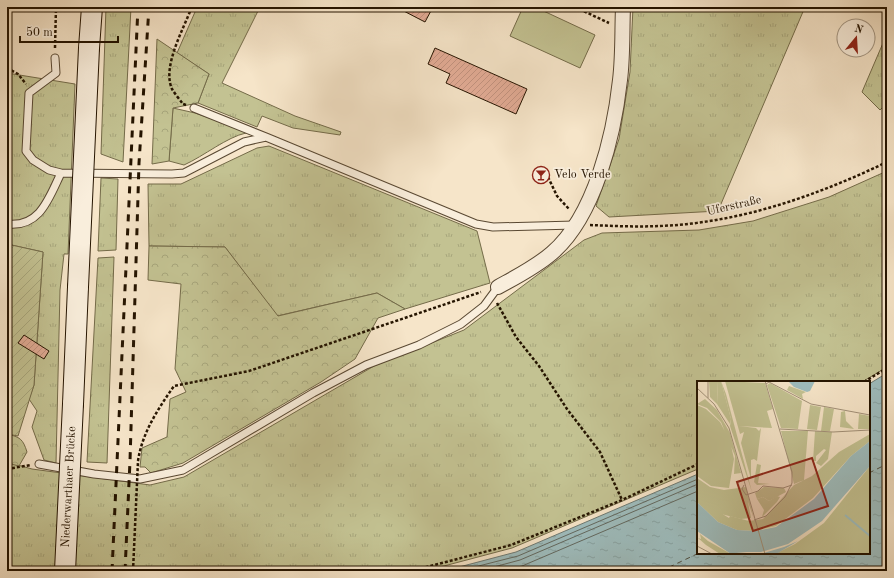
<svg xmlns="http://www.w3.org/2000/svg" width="894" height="578" viewBox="0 0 894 578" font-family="'Old Standard TT',serif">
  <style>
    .grass { fill: url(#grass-tufts); stroke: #746b49 }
    .forest { fill: url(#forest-crowns); stroke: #746b49 }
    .park { fill: #c3c292; stroke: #746b49 }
    .garden { fill: url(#garden-furrows); stroke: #746b49 }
    .water { fill: url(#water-ripples); stroke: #6e7972 }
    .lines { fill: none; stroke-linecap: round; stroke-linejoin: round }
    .shore { stroke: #62685f; stroke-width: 1 }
    .ferry { stroke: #4f4f42; stroke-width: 1; stroke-dasharray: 5 4; stroke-linecap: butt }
    .building { fill: url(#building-hatch); stroke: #251400 }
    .lane-casing { stroke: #594832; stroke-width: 9 }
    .street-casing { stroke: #594832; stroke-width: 16 }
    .secondary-casing { stroke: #251400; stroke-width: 22 }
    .path { stroke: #251400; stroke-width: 2.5; stroke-dasharray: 3 2; stroke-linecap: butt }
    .lane { stroke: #f9eedc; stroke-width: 7 }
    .street { stroke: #f9eedc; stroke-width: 14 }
    .secondary { stroke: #f9eedc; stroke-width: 20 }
    .rail { stroke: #251400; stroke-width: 3; stroke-dasharray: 7 7; stroke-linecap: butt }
    .secondary-bridge-casing { stroke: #251400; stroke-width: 22; stroke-linecap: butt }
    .path-bridge { stroke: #251400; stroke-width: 2.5; stroke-dasharray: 3 2; stroke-linecap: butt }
    .secondary-bridge { stroke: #f9eedc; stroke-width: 20 }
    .labels { text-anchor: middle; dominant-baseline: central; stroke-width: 3.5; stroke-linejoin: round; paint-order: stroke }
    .poi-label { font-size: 12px; fill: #251400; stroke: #f9eedc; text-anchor: start }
    .street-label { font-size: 12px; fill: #251400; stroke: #f9eedc }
    .inset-river { fill: none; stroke: #9ebdbe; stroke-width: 2 }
    .inset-road { fill: none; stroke: #a29179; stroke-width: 1 }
    .view { fill: #8f2418; fill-opacity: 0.15; stroke: #8f2418; stroke-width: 2 }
    .inset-edge { fill: none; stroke: #251400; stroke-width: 2 }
  </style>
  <defs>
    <pattern id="grass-tufts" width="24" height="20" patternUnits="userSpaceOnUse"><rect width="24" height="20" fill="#c3c292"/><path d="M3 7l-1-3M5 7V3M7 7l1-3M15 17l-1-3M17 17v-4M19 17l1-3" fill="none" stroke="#a7a67c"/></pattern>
    <pattern id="forest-crowns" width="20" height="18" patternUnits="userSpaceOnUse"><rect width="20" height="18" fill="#c3c292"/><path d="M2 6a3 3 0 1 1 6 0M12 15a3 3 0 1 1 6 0" fill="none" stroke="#a7a67c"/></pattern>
    <pattern id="garden-furrows" width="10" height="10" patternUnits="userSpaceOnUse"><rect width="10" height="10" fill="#c3c292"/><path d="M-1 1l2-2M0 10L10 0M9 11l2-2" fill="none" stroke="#a7a67c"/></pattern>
    <pattern id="water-ripples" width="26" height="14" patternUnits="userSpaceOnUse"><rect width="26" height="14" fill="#9ebdbe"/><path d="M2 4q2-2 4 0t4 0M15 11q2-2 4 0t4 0" fill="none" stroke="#88a2a2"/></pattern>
    <pattern id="building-hatch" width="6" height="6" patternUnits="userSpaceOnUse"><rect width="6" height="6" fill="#e3ac96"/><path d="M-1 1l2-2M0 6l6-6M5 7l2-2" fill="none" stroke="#c39380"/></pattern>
  </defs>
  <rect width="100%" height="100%" fill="#f6e5c9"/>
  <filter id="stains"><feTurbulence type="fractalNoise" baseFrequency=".005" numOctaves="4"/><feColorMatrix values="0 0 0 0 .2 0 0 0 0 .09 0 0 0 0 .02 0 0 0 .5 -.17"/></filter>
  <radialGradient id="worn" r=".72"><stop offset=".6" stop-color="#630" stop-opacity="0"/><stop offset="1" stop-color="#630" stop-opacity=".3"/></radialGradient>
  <path class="grass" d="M106 7H131L123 162 101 154Z
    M199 7H260L222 83 295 116 341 132 340 135 293 128 262 116 257 127 198 103 209 74 177 53 195 12Z
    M633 7H805L718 211 609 217 596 206 619 139 630 72Z
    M883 43 887 46V103L880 110 862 92Z
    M7 73 75 84 68 254H64L60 290 56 463 44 460 32 427 37 411 29 399 34 385 43 252 7 244Z
    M173 108 195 113 241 129 246 133C227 137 204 156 184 165L169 161Z
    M269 146 477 231 490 283 405 309 377 293 277 316 225 247 149 246 148 184H181L257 148Z
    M887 171V367L862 382H698V469L512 548 425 571H7V462L32 469 150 485 184 477 374 366 464 330 584 240 602 233 699 230 753 221 829 197Z
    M101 178 118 179 116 250 98 251Z
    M114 257 107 463 87 462 98 258Z"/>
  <path class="forest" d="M157 39 209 74 198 103 173 108 169 161 152 164Z
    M149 246 225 247 278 316 377 293 405 309 378 318 355 359 321 382 183 463 151 473 145 467H140L142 448 167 437 170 399 186 392 175 369 181 284 148 280Z
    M7 434C20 437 23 439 27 452L19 466 7 463Z"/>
  <path class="park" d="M523 7H535L595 35 580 68 510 36Z"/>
  <path class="garden" d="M7 244 43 252 34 385 18 436 7 434Z"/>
  <path class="water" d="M887 373V571H444L516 552 698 474V553H869V384Z"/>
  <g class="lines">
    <path class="shore" d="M459 571 518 556 698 479
      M479 571 520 560 698 484
      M503 571 522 566 698 491"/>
    <path class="ferry" d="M869 473 887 464
      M661 571 699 553"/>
  </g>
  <path class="building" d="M396 7H433L425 22Z
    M435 48 527 89 516 114 446 83 450 74 428 64Z
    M24 335 49 351 44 359 18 343Z"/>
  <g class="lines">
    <g class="lane-casing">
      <path id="lane" d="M55 58 56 73 29 93 26 151 33 160 49 170 61 173 172 174 184 173 244 142 266 137 476 224 493 227 575 225
        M194 108 266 137
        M7 224C40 228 49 198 61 173
        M39 464 94 474 140 479 183 470 313 393 366 365 419 345 461 324 484 306 498 287"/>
    </g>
    <g class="street-casing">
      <path id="street" d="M498 287C516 277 536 267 552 253 595 216 614 135 620 80 623 56 622 31 623 7"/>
    </g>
    <g class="secondary-casing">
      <path id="secondary" d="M89 48 92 7
        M73 404 78 287"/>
    </g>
    <path class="path" d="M575 7 609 23
      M55 48 56 7
      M7 68 18 74 26 84
      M186 105 183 104C180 100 175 94 172 89 162 67 183 30 191 9
      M548 177 557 196 569 209
      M590 225C613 226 637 227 660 226 739 223 816 196 887 162
      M497 303 516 337 539 366 567 409 600 452 622 500
      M864 382 887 368
      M138 461C142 433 158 409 174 386L249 371 481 292
      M7 469 31 465
      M411 571 511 545 622 500 698 464"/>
    <use href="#lane" class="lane"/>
    <use href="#street" class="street"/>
    <use href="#secondary" class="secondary"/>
    <path class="rail" d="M112 571 138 7
      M125 571 130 461 139 163 149 7"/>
    <g class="secondary-bridge-casing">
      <path id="secondary-bridge" d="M78 287 89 48
        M65 571 73 404"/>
    </g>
    <path class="path-bridge" d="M133 571 138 461"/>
    <use href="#secondary-bridge" class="secondary-bridge"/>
  </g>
  <defs>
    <g id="bar-ring" transform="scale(0.9)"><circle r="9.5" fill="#f9eedc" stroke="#8f2418" stroke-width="1.5"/><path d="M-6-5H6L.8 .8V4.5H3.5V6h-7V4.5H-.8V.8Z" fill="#8f2418"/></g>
  </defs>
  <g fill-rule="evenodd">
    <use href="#bar-ring" x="541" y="175"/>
  </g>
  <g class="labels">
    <g class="poi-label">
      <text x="554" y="175">Velo Verde</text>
    </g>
    <g class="street-label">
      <text transform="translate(734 206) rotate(-13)">Uferstraße</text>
      <text transform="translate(69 487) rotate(-87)">Niederwarthaer Brücke</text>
    </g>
  </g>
  <g transform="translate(697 381)">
    <rect width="173" height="173" fill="#f6e5c9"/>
    <path d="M12 0H21L20 23 13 16ZM24 0 29 13 55 111 33 45 34 38ZM28 0 68 2 76 28 70 30 75 47 42 45 59 47 62 50 64 47 60 80 57 78 54 79V98L44 62 47 51 43 53ZM73 2 105 20 101 48 84 47 70 4ZM92 5 109 11 105 13 106 18 90 9ZM8 18 20 29 33 52 44 92 37 93 38 75 24 41 10 27 0 23ZM0 24 9 28 23 41 33 60 37 78 32 107 14 105 0 95ZM113 24 124 26 120 49 110 48ZM127 26 137 28 133 50H124ZM148 30 149 40 157 48 143 46 144 31ZM162 33 173 35V48H161ZM84 50H111L107 99 97 103ZM118 50 135 51 131 78 124 85 119 82 129 69 127 68 119 75V80H116ZM173 53V60L154 75 116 117 79 145 58 150 40 149 21 141 0 121V97L13 106 27 109 49 106 57 138 51 121 24 132 32 137 33 135 52 140 66 138 97 104 115 95 142 71ZM60 83 64 84 61 102 73 103 60 104 57 101ZM173 85V173H78L98 163 127 142ZM67 106 87 107 89 111 72 120 66 116 60 118 58 112ZM3 153 11 160 34 173H23L9 164 1 157 4 158Z" fill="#c3c292"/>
    <path d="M21 0H24L34 38 33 43 20 23ZM80 115 83 116 80 121 65 136 67 129 60 118 66 116 72 120Z" fill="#c3c292"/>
    <path d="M22 119 51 121 54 137 44 138 20 132Z" fill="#c3c292"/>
    <path d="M91 0H118L113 10 110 11 97 6ZM173 60V85L125 140 91 163 64 171H39L61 173H34L0 150V121L21 141 40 149 58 150 79 146 117 118 154 75ZM101 160 81 172 63 173 87 166Z" fill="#9ebdbe"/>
    <path class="inset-river" d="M0 129 19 150 60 164 64 162M148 134 173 155M67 161 93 148 173 74"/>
    <path class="inset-road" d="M11 0V17M69 3 72 1 114 23 173 34M0 7 17 23 32 47 68 173M83 48 136 51 173 49M47 104 45 108 49 114 61 110 66 105 86 107 95 104M57 139 69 135 88 116 95 102V91L68 0M0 165 15 173"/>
    <path class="view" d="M115 77 131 125 56 150 40 101Z"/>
    <rect width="173" height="173" class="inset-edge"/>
  </g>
  <rect width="894" height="578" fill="none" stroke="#f6e5c9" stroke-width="24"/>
  <rect x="8" y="8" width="878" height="562" fill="none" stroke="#251400" stroke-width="2"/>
  <rect x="12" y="12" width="870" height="554" fill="none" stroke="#251400"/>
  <g transform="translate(856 38) rotate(18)"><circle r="19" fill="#f9eedc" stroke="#a49784"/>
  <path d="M0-3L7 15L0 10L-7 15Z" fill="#8f2418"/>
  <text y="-6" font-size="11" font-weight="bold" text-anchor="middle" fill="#251400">N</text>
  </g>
  <path d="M20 36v6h98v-6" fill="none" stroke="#251400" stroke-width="2"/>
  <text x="26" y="36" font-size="12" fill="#251400" stroke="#f9eedc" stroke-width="3" paint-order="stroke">50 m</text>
  <rect width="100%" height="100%" filter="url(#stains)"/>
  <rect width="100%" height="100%" fill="url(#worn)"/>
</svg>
